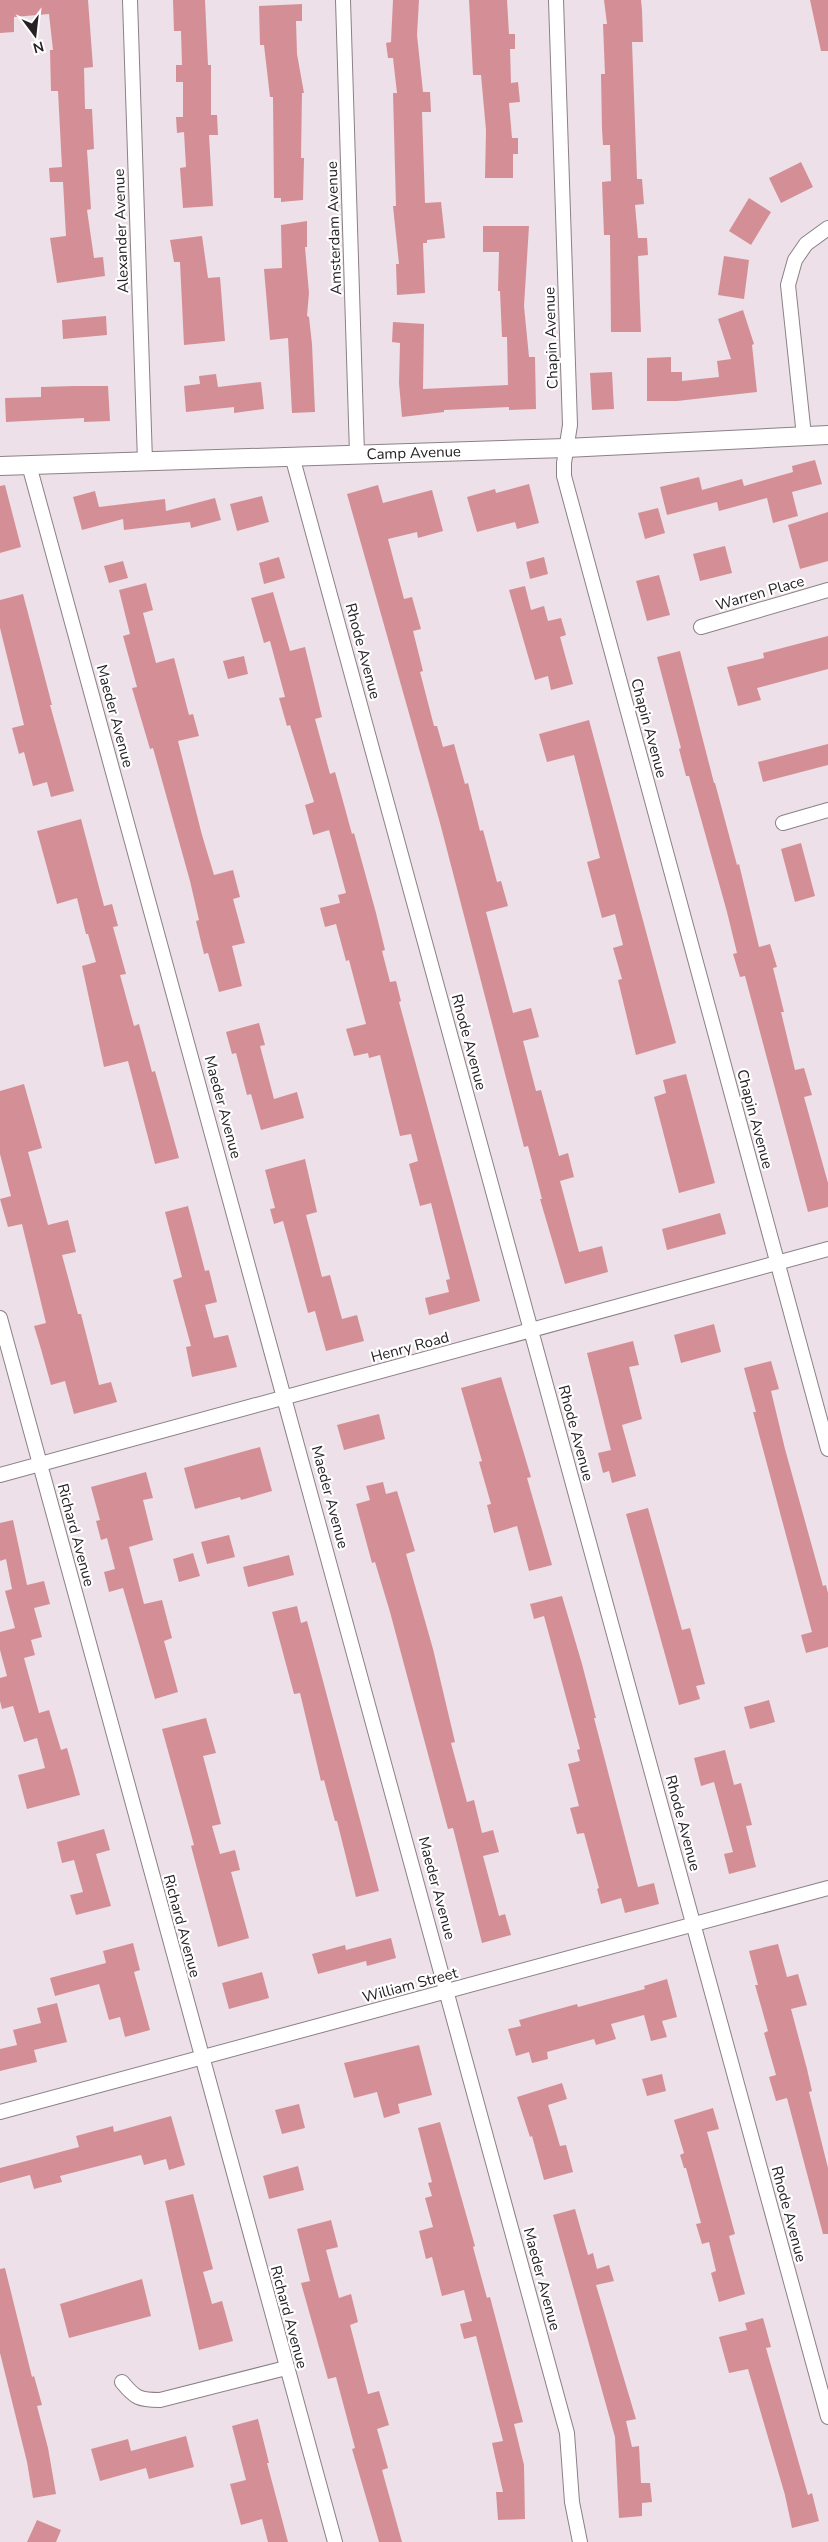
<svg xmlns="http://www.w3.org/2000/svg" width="828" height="2542" viewBox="0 0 828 2542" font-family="'Nunito Sans',sans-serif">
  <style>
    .building { fill: #d48f96 }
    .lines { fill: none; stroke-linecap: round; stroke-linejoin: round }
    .minor-casing { stroke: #8b8086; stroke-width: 16 }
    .tertiary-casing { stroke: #8b8086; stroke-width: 20 }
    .minor { stroke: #fff; stroke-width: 14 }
    .tertiary { stroke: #fff; stroke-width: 18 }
    .labels { text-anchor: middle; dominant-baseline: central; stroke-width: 4.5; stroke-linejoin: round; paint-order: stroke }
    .street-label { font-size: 15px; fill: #262124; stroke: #fff }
  </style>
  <rect width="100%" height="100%" fill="#ede0e8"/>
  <path class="building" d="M0 0H88L93 67 84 68 85 109H92L94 149 87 150 91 209 87 210 94 258 103 257 105 276 57 283 50 238 66 236 63 182H50L49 168 62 167 58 91H51L50 50H53L49 14 14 17V32L0 33Z
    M173 0H205L208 65H211V115H217L218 135H209L213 206 183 208 180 168 186 167 184 132 177 133 176 117H183V82H176V65H182L181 31H174Z
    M393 0H419L417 35 423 92H430L431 112H422L425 203 441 202 445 238 427 240V243H423L425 293 397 295 396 264H399L393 206H396L393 93H397L393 58H388L386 43 391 42Z
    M469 0H507L509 34H515V49H510L511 83 518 82 520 102 509 103 512 138H518V154H513V178H485L486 130 481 75H473Z
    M604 0H641L642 10 643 42H632L637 179H642L644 204 635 205 638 238H647L648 255 638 256 641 332H611L610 235H604L602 182 611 181 610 145H603L602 129 601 74H605L603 24H607Z
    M810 0H828V51H821Z
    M302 4V21H296L297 54 304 93H302L301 158H304L303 200 281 202V198H274L273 97H270L264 45H260L259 6Z
    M801 162 813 187 781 203 769 178Z
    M749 198 771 212 751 245 729 231Z
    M307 221V247H305L309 293 307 316 309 317 312 344 315 412 292 413 288 338 270 340 264 269 282 268 281 225Z
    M483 226H529L524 306 529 357H535L536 409 509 410V407L444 410V412L402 417 399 383 400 343 392 342 393 322 424 324 423 389 508 385 507 337H502L500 291H498L499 252H483Z
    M202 236 208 278 220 277 225 341 184 345 180 262H174L170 240Z
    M724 256 749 260 744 299 718 295Z
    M743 310 754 344 752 345 757 392 677 401H647V358L671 357V372H682V381L719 377 717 361 731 359 718 319Z
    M106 316 107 335 63 339 62 320Z
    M612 372 614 409 592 410 590 373Z
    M216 374 218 387 261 382 264 409 234 413V407L186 412 184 386 200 384 199 376Z
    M75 386H108L110 421 84 422V418L6 422 5 398 41 397V387Z
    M815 460 822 484 792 492 798 516 773 523 767 498 719 511 717 502 667 515 660 487 699 477 702 490 742 479 744 486 793 472 792 466Z
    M529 484 539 523 517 529 515 522 477 532 467 497 495 489 496 493Z
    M5 485 21 547 0 553V486Z
    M378 485 383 503 432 490 443 531 418 538 417 532 388 539 404 599 412 597 421 629 413 631 423 671 420 672 434 726H437L443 747 454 744 465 784 468 783 480 831 483 830 497 882 501 881 508 906 486 912 513 1013 531 1008 539 1037 523 1041 536 1091 541 1090 559 1156 568 1153 574 1177 560 1181 579 1252 602 1246 608 1272 565 1284 540 1199H542L528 1146 524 1147 440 823 347 494Z
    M95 491 99 507 165 499 166 511 215 498 221 520 191 528 190 522 124 530 123 519 82 530 73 497Z
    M262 496 269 522 237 531 230 504Z
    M658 508 665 533 645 539 638 513Z
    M828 512V561L800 569 788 525Z
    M725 546 732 573 700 581 693 554Z
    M279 557 285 578 264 584 259 563Z
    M544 557 548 574 530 579 526 562Z
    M123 561 128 578 109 583 104 566Z
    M659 575 670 615 647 621 636 581Z
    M146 583 153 610 143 613 156 663 174 658 189 715 193 714 199 736 178 741 202 835 214 875 233 870 240 897 233 899 245 943 232 946 242 986 219 992 208 953 204 954 196 921 199 920 190 881 153 748 150 749 132 688 137 687 123 636 130 634 119 590Z
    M525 586 531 610 544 606 548 621 561 618 566 635 560 637 573 684 551 690 548 676 535 680 509 590Z
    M273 592 290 651 305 647 322 717 315 719 330 774 335 772 352 834 354 833 376 913 385 950 382 951 390 982 396 981 401 1001 399 1002 480 1301 429 1315 425 1298 449 1292 446 1280 450 1279 431 1203 420 1206 409 1164 418 1161 411 1134 400 1136 380 1055 369 1058 368 1053 354 1056 346 1029 366 1024 349 960 346 961 336 924 325 927 320 908 340 903 338 895 346 893 329 830 313 835 305 805 314 802 290 725 287 726 279 698 285 697 270 641 264 643 251 598Z
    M23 594 52 705H50L74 791 51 797 47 782 33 786 24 752 19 754 12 728 24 725 0 628V600Z
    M828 636V669L757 688 761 700 738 706 727 667 764 658 763 653Z
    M680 651 714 783H715L737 865 739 864 759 947 770 944 777 967 773 968 784 1012H781L795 1070 804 1068 812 1095 804 1097 828 1183V1207L808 1212 745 976 740 977 733 954 737 953 727 912 689 776H686L679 749 681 748 657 657Z
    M244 656 248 674 228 679 223 661Z
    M589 720 676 1043 636 1055 618 980 622 979 613 948 623 945 615 914 602 918 587 862 600 858 574 755 547 762 539 734Z
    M828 744V765L763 782 758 762Z
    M81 819 104 906 112 904 118 926 113 927 126 974 120 975 134 1026 139 1024 152 1072 155 1071 179 1158 155 1164 128 1061 104 1067 82 966 96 962 88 934H86L77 898 57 904 37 831Z
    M801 843 815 896 795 902 781 849Z
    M259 1023 265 1045 260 1046 274 1099 297 1092 304 1118 261 1130 251 1094 247 1095 236 1053 232 1054 226 1032Z
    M686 1074 715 1183 679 1193 654 1097 666 1093 663 1080Z
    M24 1084 42 1148 28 1152 48 1225 68 1220 76 1252 62 1255 78 1314H81L99 1385 111 1382 117 1402 74 1414 65 1381 51 1385 41 1349 34 1326 46 1323 22 1224 8 1227 0 1199 11 1196 0 1154V1091Z
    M305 1159 317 1212 306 1215 322 1277 330 1275 342 1319 357 1315 364 1341 326 1351 315 1311 308 1313 283 1221 274 1224 270 1209 275 1208 265 1170Z
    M188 1206 205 1271 209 1270 217 1302 205 1305 214 1338 228 1335 237 1367 192 1377 186 1347 191 1346 173 1280 182 1277 165 1212Z
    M720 1213 726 1234 667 1250 662 1229Z
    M714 1324 721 1352 681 1363 674 1335Z
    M633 1341 639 1365 629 1367 642 1419 622 1425 636 1476 612 1483 609 1471 603 1473 598 1453 611 1450 587 1353Z
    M771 1361 779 1389 771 1391 785 1449 823 1586 826 1585 828 1593V1647L806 1653 801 1635 812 1632 753 1412H756L744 1368Z
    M501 1377 531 1477 527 1478 552 1565 529 1571 517 1526 494 1533 487 1505 491 1504 479 1462 482 1461 461 1388Z
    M379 1414 385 1439 344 1450 337 1425Z
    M260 1447 272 1491 241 1500 240 1497 195 1509 184 1468Z
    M146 1472 153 1498 143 1500 153 1540 129 1547 144 1604 162 1600 172 1638 164 1641 178 1692 155 1699 123 1588 109 1592 104 1572 115 1569 107 1538 101 1540 96 1521 100 1520 91 1487Z
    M383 1482 386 1494 397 1491 415 1551 406 1554 433 1649 455 1742 451 1743 467 1802 474 1800 482 1833 493 1830 499 1852 483 1856 499 1916 505 1914 511 1935 482 1943 453 1828 448 1829 390 1612 375 1562 372 1563 356 1504 370 1500 366 1486Z
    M648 1508 682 1630 690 1628 705 1684 696 1686 700 1699 679 1705 626 1514Z
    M13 1520 27 1585 44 1581 50 1604 34 1608 42 1637 31 1640 35 1655 24 1658 39 1713 49 1710 61 1750 67 1748 80 1795 27 1809 18 1775 45 1768 37 1738 24 1742 13 1706 2 1709 0 1701V1678L7 1676 0 1650V1632L15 1628 5 1591 12 1589 6 1559 0 1561V1523Z
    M229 1535 235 1557 207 1564 201 1542Z
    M193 1553 200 1576 179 1582 173 1559Z
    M289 1555 294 1575 248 1587 243 1567Z
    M562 1596 582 1664 596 1718H594L638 1887 654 1883 659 1904 625 1913 621 1898 601 1904 597 1889 599 1888 584 1833 577 1834 570 1808 579 1806 568 1764 580 1761 577 1750 580 1749 544 1616 534 1619 530 1604Z
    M297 1606 301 1623 307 1621 379 1891 356 1897 337 1821H335L324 1780 321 1781 300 1693 294 1694 272 1612Z
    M769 1700 775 1722 750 1729 744 1707Z
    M206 1718 216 1753 203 1756 221 1824 212 1826 220 1854 235 1850 240 1870 231 1872 249 1938 218 1947 191 1846 194 1845 162 1729Z
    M725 1750 734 1785 741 1783 752 1825 746 1826 756 1867 729 1874 724 1854 733 1852 714 1782 701 1786 694 1758Z
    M104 1829 110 1850 96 1854 111 1906 76 1915 70 1895 83 1892 74 1860 62 1863 57 1842Z
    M391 1938 396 1958 367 1966 366 1961 318 1974 312 1954 345 1945 346 1950Z
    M133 1943 140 1970 134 1972 150 2030 125 2037 120 2017 109 2020 99 1984 55 1996 50 1978 106 1963 103 1951Z
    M778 1944 787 1977 798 1974 807 2005 791 2009 807 2069 812 2091 809 2092 828 2168V2234H823L787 2098 776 2101 769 2077 776 2075 764 2033 768 2031 755 1985H758L749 1951Z
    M262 1972 269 1998 229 2009 222 1983Z
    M667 1979 677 2017 662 2021 667 2037 651 2041 644 2015 611 2024 616 2039 596 2045 594 2039 547 2052 548 2059 532 2063 529 2052 516 2056 508 2029 521 2026 519 2020 577 2004 578 2007 645 1989 644 1986Z
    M57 2003 67 2042 34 2050 37 2062 0 2071V2049L17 2045 13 2030 41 2023 37 2008Z
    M419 2045 432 2095 398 2104 400 2113 384 2118 377 2092 354 2098 344 2063Z
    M662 2074 666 2091 647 2096 642 2079Z
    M562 2083 567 2099 548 2105 560 2146 566 2145 573 2172 544 2180 532 2136 530 2137 517 2097Z
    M299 2104 305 2128 282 2134 275 2110Z
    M713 2108 719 2129 707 2132 735 2234 729 2236 745 2294 719 2302 711 2273 716 2271 709 2242 702 2244 696 2224 701 2223 686 2168H684L680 2155 684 2153 674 2120Z
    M171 2116 185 2165 169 2170 166 2159 144 2165 141 2155 60 2176 62 2182 34 2189 30 2175 0 2183V2168L79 2147 76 2136 113 2126 114 2132Z
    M440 2122 475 2246 473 2247 487 2298 490 2297 523 2422 514 2424 524 2465 525 2519 498 2520 496 2492H503L492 2443 503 2441 476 2336 464 2339 460 2324 472 2321 464 2290 442 2296 432 2257 426 2259 419 2231 433 2227 425 2198 432 2196 428 2183 432 2182 418 2128Z
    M298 2166 304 2190 269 2199 263 2176Z
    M193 2194 213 2269 203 2272 212 2304 222 2301 233 2341 199 2350 165 2201Z
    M575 2209 588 2255 593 2253 597 2269 609 2265 614 2281 596 2285 636 2419 626 2421 632 2447 639 2446 641 2483H650L652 2502 642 2503V2516L619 2518 615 2437 553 2215Z
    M331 2220 338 2247 326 2250 339 2298 351 2294 358 2322 350 2325 368 2394 379 2391 389 2425 377 2429 388 2468 382 2470 402 2542H379L352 2449 355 2448 336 2377 328 2379 301 2283 310 2281 297 2229Z
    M5 2268 32 2377 34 2376 42 2405 37 2406 48 2448 56 2494 33 2498 27 2462 0 2353V2269Z
    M142 2279 151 2316 69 2338 60 2304Z
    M763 2318 771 2347 766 2348 808 2495 812 2493 819 2521 792 2528 785 2495 748 2369 729 2373 719 2337 747 2330 745 2323Z
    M258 2419 269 2463H267L288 2542H268L262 2519 241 2525 230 2484 246 2480 232 2426Z
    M186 2436 194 2467 149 2479 146 2468 100 2481 91 2449 128 2439 131 2451Z
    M37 2520 61 2530 56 2542H27Z"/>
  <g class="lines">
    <g class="minor-casing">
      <path id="minor" d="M130 0 145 461
        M343 0 357 454
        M556 0 570 425 564 463V476L828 1449
        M804 436 788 285 795 260 806 244 828 228
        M292 456 828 2417
        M29 465 567 2433 572 2502 580 2542
        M701 627 828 590
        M783 823 828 810
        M0 1318 335 2542
        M0 1475 828 1249
        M0 2112 828 1888
        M122 2382C135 2398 139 2400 160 2400L286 2368"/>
    </g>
    <g class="tertiary-casing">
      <g id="tertiary">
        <path id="s1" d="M0 466 566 448 828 435"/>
      </g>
    </g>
    <use href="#minor" class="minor"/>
    <use href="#tertiary" class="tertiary"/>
  </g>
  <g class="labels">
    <g class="street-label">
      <text transform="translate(334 228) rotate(-92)">Amsterdam Avenue</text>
      <text transform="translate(121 231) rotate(-92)">Alexander Avenue</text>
      <text transform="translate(551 338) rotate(-92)">Chapin Avenue</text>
      <text stroke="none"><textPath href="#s1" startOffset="414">Camp Avenue</textPath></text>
      <text transform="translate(760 593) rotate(-16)">Warren Place</text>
      <text transform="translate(363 651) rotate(75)">Rhode Avenue</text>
      <text transform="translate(115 716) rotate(75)">Maeder Avenue</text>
      <text transform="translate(649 728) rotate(75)">Chapin Avenue</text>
      <text transform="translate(469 1042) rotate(75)">Rhode Avenue</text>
      <text transform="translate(223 1107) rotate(75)">Maeder Avenue</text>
      <text transform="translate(755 1119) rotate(75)">Chapin Avenue</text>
      <text transform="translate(410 1347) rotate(-15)">Henry Road</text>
      <text transform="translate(576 1433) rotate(75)">Rhode Avenue</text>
      <text transform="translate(330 1497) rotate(75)">Maeder Avenue</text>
      <text transform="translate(76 1535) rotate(75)">Richard Avenue</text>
      <text transform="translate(683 1823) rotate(75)">Rhode Avenue</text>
      <text transform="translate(437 1888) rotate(75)">Maeder Avenue</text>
      <text transform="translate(182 1926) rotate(75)">Richard Avenue</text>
      <text transform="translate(410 1985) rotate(-15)">William Street</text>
      <text transform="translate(789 2214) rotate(75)">Rhode Avenue</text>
      <text transform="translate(542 2279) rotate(75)">Maeder Avenue</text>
      <text transform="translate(289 2317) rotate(75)">Richard Avenue</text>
    </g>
  </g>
  <g transform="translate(35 35) rotate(165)" stroke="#ffffff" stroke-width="4" paint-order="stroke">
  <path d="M0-4L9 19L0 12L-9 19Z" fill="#262124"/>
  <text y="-8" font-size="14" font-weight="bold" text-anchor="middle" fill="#262124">N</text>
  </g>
</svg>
